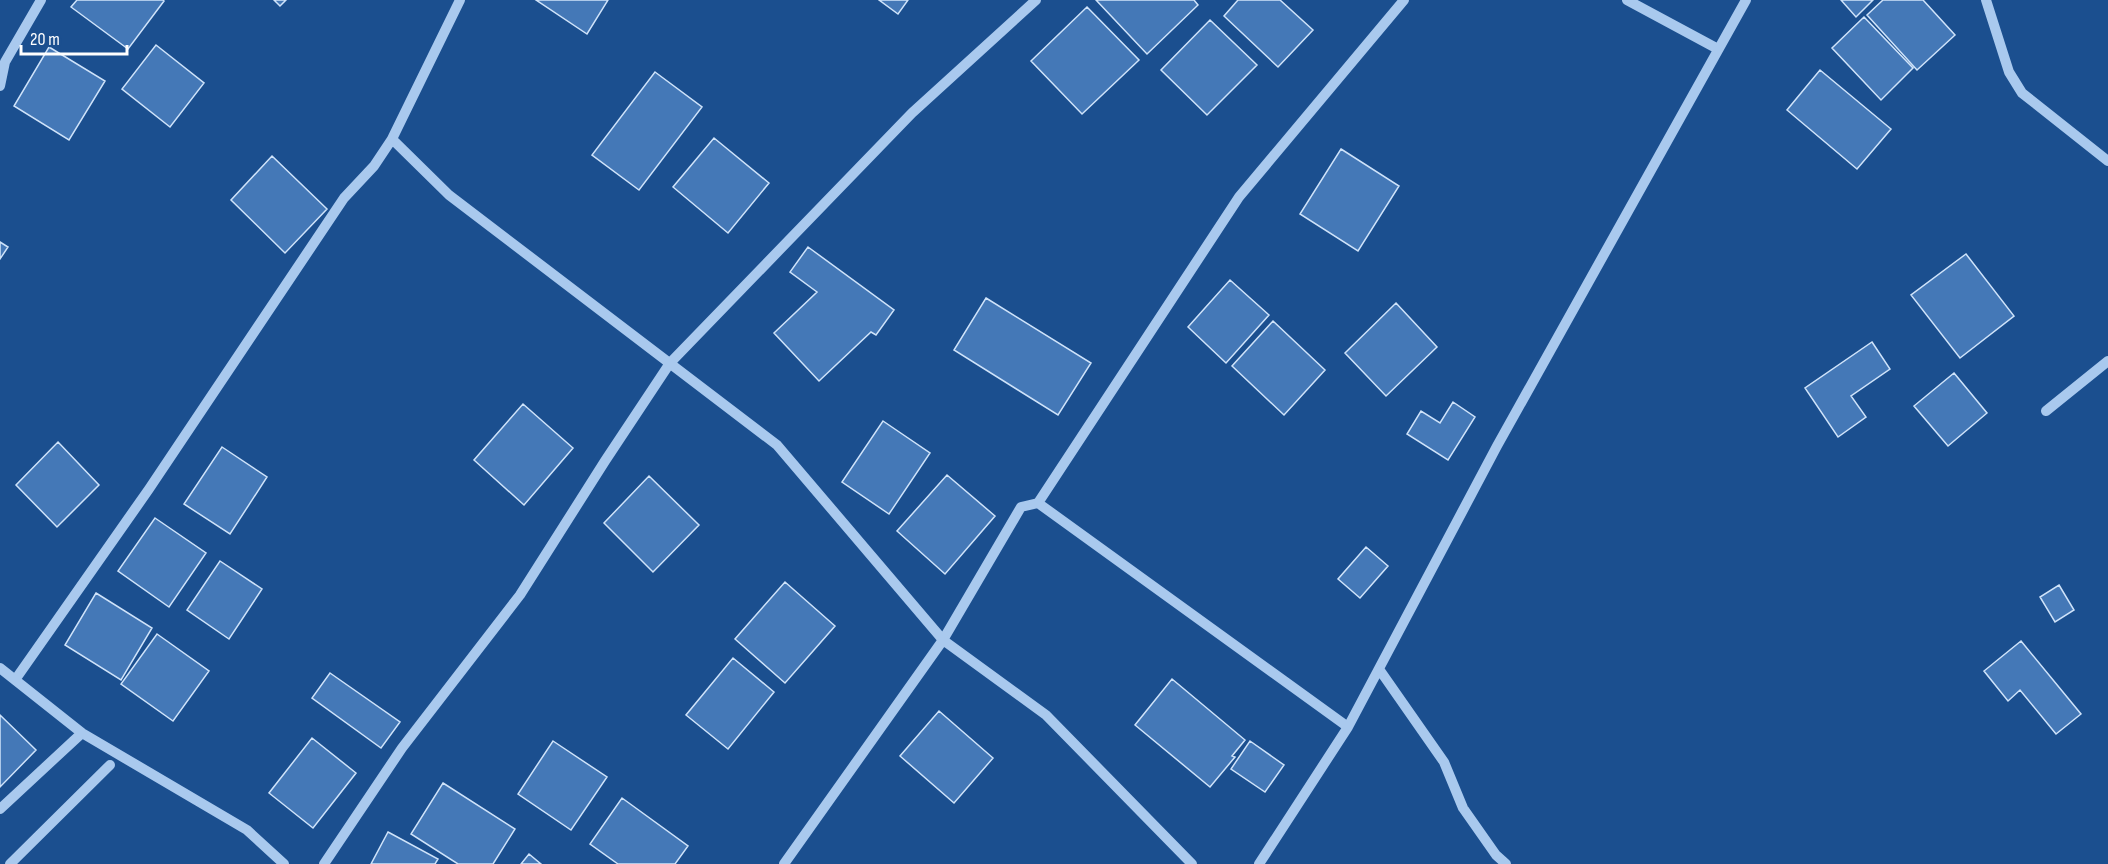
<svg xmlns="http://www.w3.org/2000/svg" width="2108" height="864" viewBox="0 0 2108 864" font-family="'Sofia Sans Condensed',sans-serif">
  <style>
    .building { fill: #4478b7; stroke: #cfe3fa; stroke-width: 1.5 }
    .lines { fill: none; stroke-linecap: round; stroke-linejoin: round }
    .minor { stroke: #a9c9ee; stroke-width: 10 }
  </style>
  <rect width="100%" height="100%" fill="#1b4f8f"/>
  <path class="building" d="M77 0H163L164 1 128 49 71 7Z
    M274 0H286L280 6Z
    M536 0H608L587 34Z
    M879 0H908L898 14Z
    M1096 0H1194L1198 5 1147 54Z
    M1238 0H1280L1313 30 1278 67 1224 16Z
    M1841 0H1873L1856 17Z
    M1883 0H1923L1955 35 1917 70 1867 15Z
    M1087 7 1139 60 1082 114 1031 61Z
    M1864 17 1913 68 1881 100 1832 48Z
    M1210 20 1257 65 1207 115 1161 70Z
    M156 45 204 83 170 127 122 89Z
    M49 47 105 81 69 140 14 106Z
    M1820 70 1891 129 1857 169 1787 110Z
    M655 72 702 107 639 190 592 155Z
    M714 138 769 183 728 233 673 187Z
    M1341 149 1399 186 1358 251 1300 214Z
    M272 156 327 209 285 253 231 200Z
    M0 242 8 247 0 259Z
    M808 247 894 310 876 335 871 332 819 381 774 333 817 292 790 272Z
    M1966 254 2014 316 1960 358 1911 295Z
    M1230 280 1269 315 1226 363 1188 327Z
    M986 298 1091 363 1058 415 954 350Z
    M1396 303 1437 347 1386 396 1345 353Z
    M1273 321 1325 370 1284 415 1232 366Z
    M1872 342 1890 369 1851 396 1866 417 1838 437 1805 388Z
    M1954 373 1987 413 1948 446 1914 406Z
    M1453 402 1475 417 1448 460 1407 434 1421 411 1440 423Z
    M523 404 573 448 524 505 474 460Z
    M883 421 930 453 889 514 842 482Z
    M58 442 99 485 57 527 16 485Z
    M222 447 267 477 230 534 184 504Z
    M947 475 995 516 945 574 897 531Z
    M649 476 699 525 653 572 604 523Z
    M155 518 206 553 169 607 118 571Z
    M1366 547 1388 566 1360 598 1338 579Z
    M220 561 262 589 229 639 187 610Z
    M785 582 835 626 785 683 735 639Z
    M2059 585 2074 610 2055 622 2040 597Z
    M96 593 152 628 121 680 65 645Z
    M157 634 209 671 173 721 121 684Z
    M2021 641 2081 714 2056 734 2020 690 2008 701 1984 671Z
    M733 658 774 692 728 749 686 715Z
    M330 673 400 722 381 748 312 698Z
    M1172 679 1245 740 1232 756 1235 757 1210 787 1135 725Z
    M939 711 993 758 954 803 900 756Z
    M0 715 36 750 0 787Z
    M312 738 356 773 313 828 269 793Z
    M553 741 607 777 571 830 518 794Z
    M1250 741 1284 765 1265 792 1231 769Z
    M443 783 515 829 493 864H458L411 834Z
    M622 798 688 846 675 864H618L590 844Z
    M388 832 438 859 435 864H371Z
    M529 854 541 864H521Z"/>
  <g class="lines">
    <path class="minor" d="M1627 0 1718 49
      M1986 0 2009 72 2022 93 2108 161
      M0 86 5 62 41 0
      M392 139 449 195 777 445 943 640 1046 715 1192 864
      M2046 411 2108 361
      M1038 503 1239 197 1404 0
      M0 668 82 733 247 830 284 864
      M1379 669 1444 762 1463 808 1496 855 1506 864
      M15 680 149 489 344 198 374 166 392 139 460 0
      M0 809 82 733
      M10 864 110 765
      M324 864 402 748 520 595 605 461 670 363 912 113 1036 0
      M784 864 943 640 1021 507 1038 503 1348 727
      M1259 864 1348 727 1497 446 1746 0"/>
  </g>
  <path d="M21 45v9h106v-9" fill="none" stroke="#ffffff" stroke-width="3"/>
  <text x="30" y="45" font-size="18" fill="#ffffff" stroke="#1b4f8f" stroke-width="4.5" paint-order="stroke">20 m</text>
</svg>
